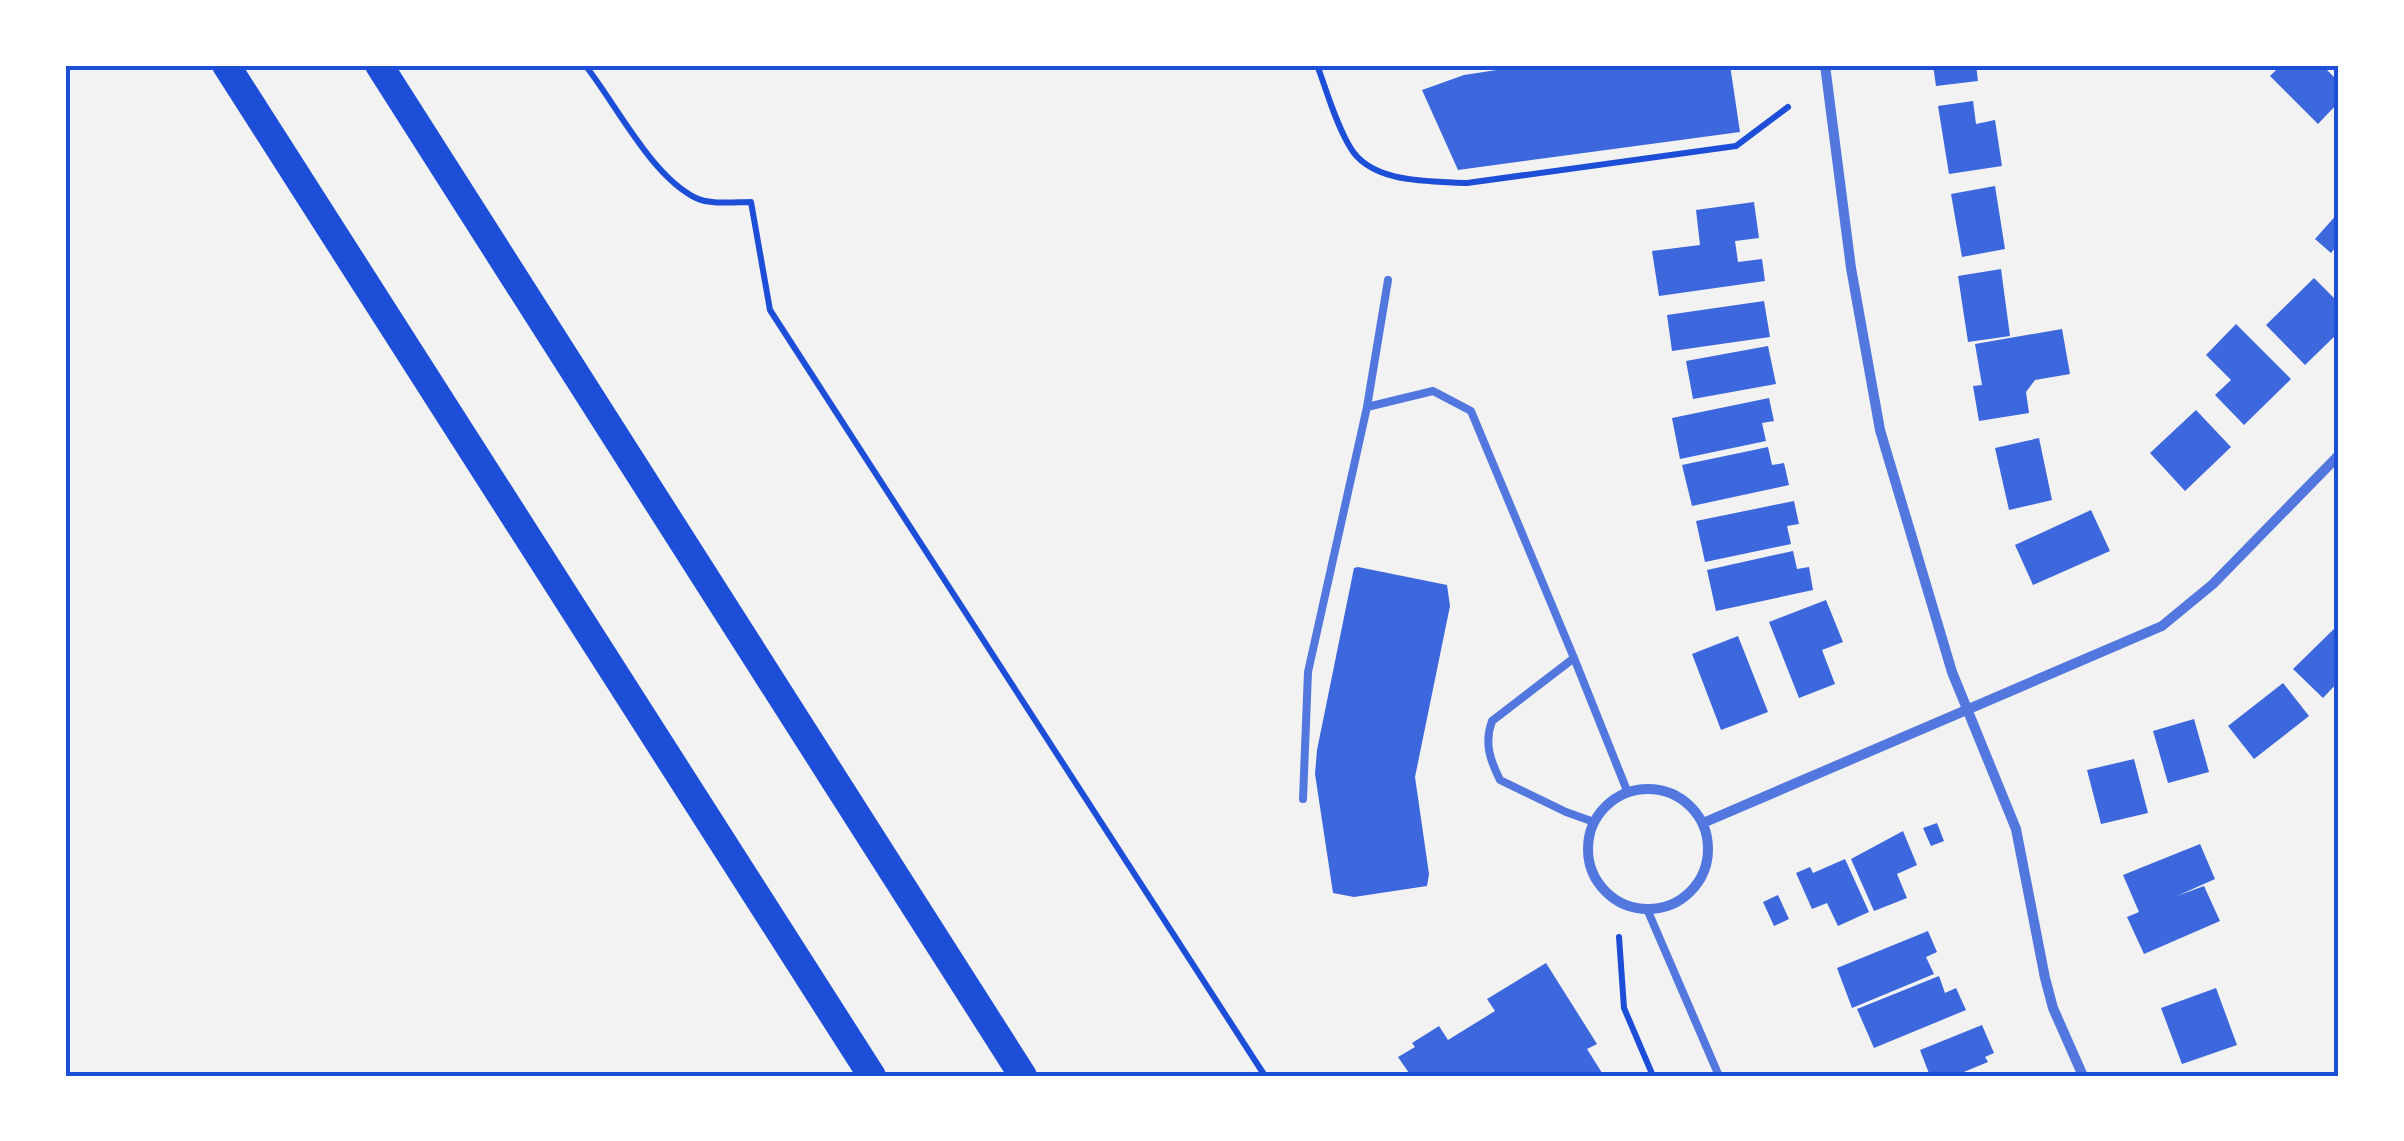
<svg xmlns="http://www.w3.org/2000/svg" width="2404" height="1141" viewBox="0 0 2404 1141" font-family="Signika,sans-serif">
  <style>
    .building { fill: #3d67dc }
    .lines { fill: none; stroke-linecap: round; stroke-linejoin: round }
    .path { stroke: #1d4ed8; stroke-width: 6 }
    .service { stroke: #5277de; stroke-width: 8 }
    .minor { stroke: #5277de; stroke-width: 10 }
    .trunk { stroke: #1d4ed8; stroke-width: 28 }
    .neatline { fill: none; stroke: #1d4ed8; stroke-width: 4 }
  </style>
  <rect width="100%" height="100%" fill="#f2f2f2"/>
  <path class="building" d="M1530 65H1730L1740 132 1458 170 1422 90 1464 75Z
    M1933 65H1976L1978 81 1936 86Z
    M2281 65H2322L2339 82V102L2318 124 2270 76Z
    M1973 101 1976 124 1995 120 2002 166 1949 174 1938 106Z
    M1995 186 2005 249 1962 257 1951 194Z
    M1754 202 1759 238 1735 241 1738 262 1762 259 1765 281 1659 296 1652 251 1700 245 1696 210Z
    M2339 212V243L2331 253 2315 239Z
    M2001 269 2010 336 1968 342 1958 276Z
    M2314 278 2339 303V332L2305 365 2266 325Z
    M1764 301 1770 337 1672 351 1667 315Z
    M2236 324 2291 379 2244 425 2215 395 2231 380 2206 355Z
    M2062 329 2070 374 2035 380 2026 392 2029 413 1979 421 1973 386 1982 385 1975 344Z
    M1768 346 1776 384 1693 399 1686 361Z
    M1769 398 1774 421 1762 423 1766 441 1680 459 1672 418Z
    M2196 410 2231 447 2185 491 2150 453Z
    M2039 438 2052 500 2009 510 1995 448Z
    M1768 447 1772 465 1784 463 1789 485 1692 506 1682 465Z
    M1794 501 1799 524 1787 526 1791 544 1705 562 1696 521Z
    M2091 510 2110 551 2033 585 2015 545Z
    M1793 551 1797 569 1809 567 1813 590 1716 611 1707 570Z
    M1358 567 1447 585 1450 606 1415 777 1429 874 1427 886 1354 897 1333 893 1315 774 1317 750 1354 568Z
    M1826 600 1843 642 1822 650 1835 684 1799 698 1769 622Z
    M2337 626 2339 681 2323 698 2293 669Z
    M1738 636 1768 712 1721 730 1692 654Z
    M2283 683 2309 716 2254 759 2228 726Z
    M2194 719 2209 772 2168 783 2153 731Z
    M2134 759 2148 813 2101 824 2087 770Z
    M1937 823 1944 841 1931 846 1923 828Z
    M1903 831 1917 865 1897 874 1907 898 1874 911 1851 859Z
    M2200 844 2215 879 2177 896 2204 886 2220 921 2144 954 2127 917 2139 912 2123 875Z
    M1845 859 1869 912 1838 926 1827 903 1812 909 1796 873 1810 867 1813 873Z
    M1778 895 1789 919 1774 926 1763 902Z
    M1928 931 1937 952 1926 957 1934 974 1852 1008 1837 968Z
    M1546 963 1597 1044 1587 1049 1604 1076H1411L1398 1057 1415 1047 1412 1043 1439 1026 1448 1040 1495 1011 1487 999Z
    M1939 976 1945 993 1956 988 1966 1010 1874 1048 1857 1009Z
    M2216 988 2237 1045 2182 1064 2161 1008Z
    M1982 1025 1994 1053 1985 1057 1988 1062 1954 1076H1930L1920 1050Z"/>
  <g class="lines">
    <path class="path" d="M585 65C616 104 651 176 696 198 710 205 736 202 751 202L770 310 1265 1076
      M1317 65C1327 91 1335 122 1350 147 1371 184 1430 181 1467 183L1736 146 1788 107
      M1619 937 1624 1008 1653 1076"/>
    <path class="service" d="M1388 280 1367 407 1433 391 1471 411 1574 658
      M1303 799 1308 672 1367 407
      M1594 822 1566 812 1500 780C1490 760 1484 743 1492 721L1574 658 1628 793
      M1647 909 1719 1076"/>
    <path class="minor" d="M1825 65 1851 268 1880 430 1952 672 2016 829 2045 978 2053 1008 2083 1076
      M1588 849a60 60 0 1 1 120 0a60 60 0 1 1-120 0Z
      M1703 823 2162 626 2213 584 2339 455"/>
    <path class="trunk" d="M226 65 872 1076
      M379 65 1023 1076"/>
  </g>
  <rect width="2404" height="1141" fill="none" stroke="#ffffff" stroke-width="135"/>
  <rect x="68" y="68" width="2268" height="1006" class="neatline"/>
</svg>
